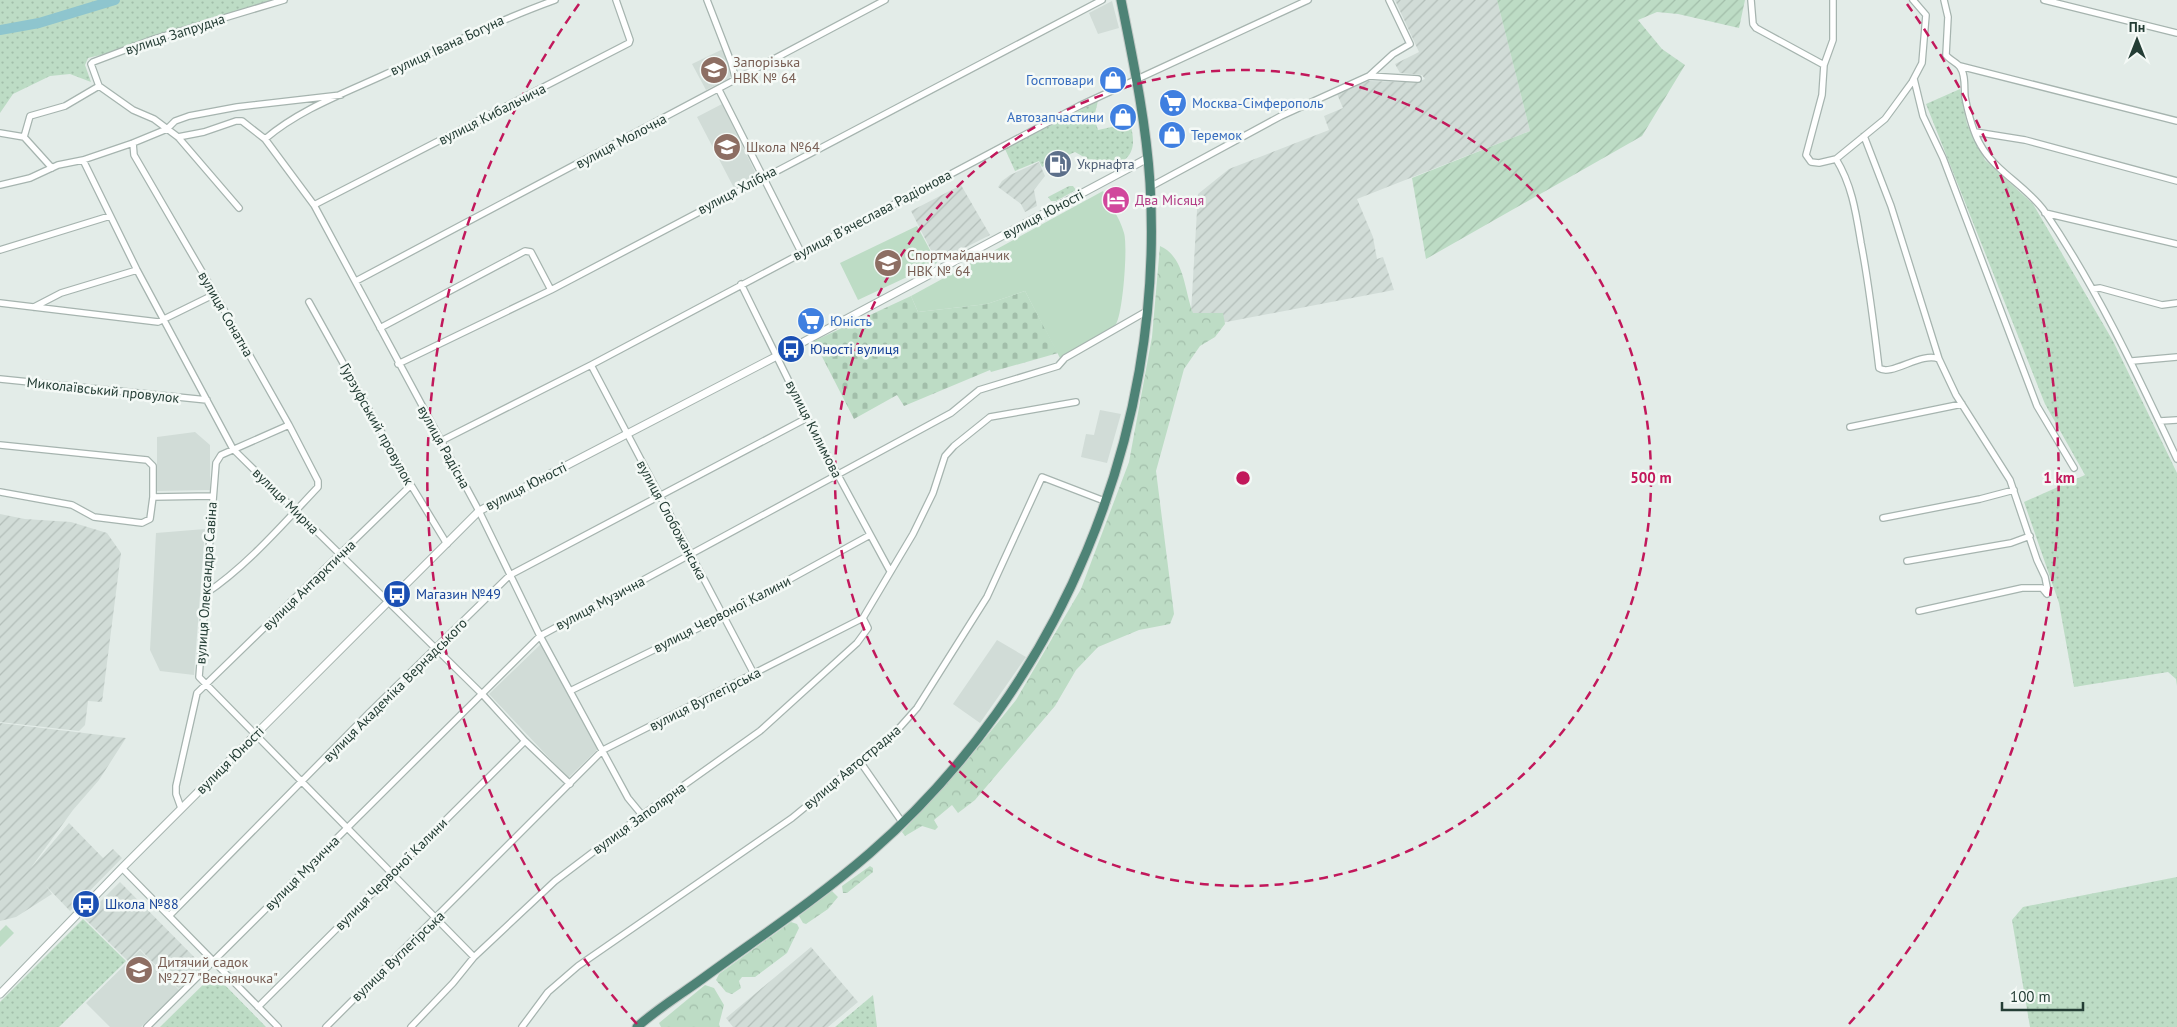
<svg xmlns="http://www.w3.org/2000/svg" width="2177" height="1027" viewBox="0 0 2177 1027" font-family="'PT Sans',sans-serif">
  <style>
    .built { fill: #d1dcd7 }
    .industrial { fill: url(#industrial-furrows) }
    .grass { fill: url(#grass-dots) }
    .forest { fill: url(#forest-crowns) }
    .cemetery { fill: url(#cemetery-stones) }
    .park { fill: #bddcc5 }
    .garden { fill: url(#garden-furrows) }
    .lines { fill: none; stroke-linecap: round; stroke-linejoin: round }
    .river { stroke: #8ec5ce; stroke-width: 10 }
    .minor-casing { stroke: #a6b4af; stroke-width: 8 }
    .tertiary-casing { stroke: #a6b4af; stroke-width: 9 }
    .trunk-casing { stroke: #c2c9c6; stroke-width: 11 }
    .minor { stroke: #fff; stroke-width: 5.5 }
    .tertiary { stroke: #fff; stroke-width: 7 }
    .trunk { stroke: #4e8376; stroke-width: 9 }
    .ring { fill: none; stroke: #c2185b; stroke-width: 2.5; stroke-dasharray: 9 6 }
    .labels { text-anchor: middle; dominant-baseline: central; stroke-width: 5; stroke-linejoin: round; paint-order: stroke }
    .street-label { font-size: 14px; fill: #243d35; stroke: #f4f9f6 }
    .education-label { font-size: 14px; fill: #785e54; stroke: #f4f9f6; text-anchor: start }
    .shop-label { font-size: 14px; fill: #366cbe; stroke: #f4f9f6; text-anchor: start }
    .service-label { font-size: 14px; fill: #4e5e75; stroke: #f4f9f6; text-anchor: start }
    .hotel-label { font-size: 14px; fill: #b23c85; stroke: #f4f9f6; text-anchor: start }
    .transit-label { font-size: 14px; fill: #164399; stroke: #f4f9f6; text-anchor: start }
    .centre { fill: #c2185b; stroke: #f4f9f6; stroke-width: 2.5 }
    .ring-label { font-size: 15px; text-anchor: middle; font-weight: bold; fill: #c2185b; stroke: #f4f9f6; stroke-width: 5; stroke-linejoin: round; paint-order: stroke }
  </style>
  <defs>
    <pattern id="industrial-furrows" width="10" height="10" patternUnits="userSpaceOnUse" patternTransform="scale(1.25)"><rect width="10" height="10" fill="#d1dcd7"/><path d="M-1 1l2-2M0 10L10 0M9 11l2-2" fill="none" stroke="#b3beb9"/></pattern>
    <pattern id="grass-dots" width="8" height="8" patternUnits="userSpaceOnUse" patternTransform="scale(1.25)"><rect width="8" height="8" fill="#bddcc5"/><path d="M2 2h.1M6 6h.1" fill="none" stroke="#a2beaa" stroke-width="1.8" stroke-linecap="round"/></pattern>
    <pattern id="forest-crowns" width="20" height="18" patternUnits="userSpaceOnUse" patternTransform="scale(1.25)"><rect width="20" height="18" fill="#bddcc5"/><path d="M2 6a3 3 0 1 1 6 0M12 15a3 3 0 1 1 6 0" fill="none" stroke="#a2beaa"/></pattern>
    <pattern id="cemetery-stones" width="16" height="16" patternUnits="userSpaceOnUse" patternTransform="scale(1.25)"><rect width="16" height="16" fill="#bddcc5"/><path d="M2 7V4a2 2 0 0 1 4 0v3zM10 15v-3a2 2 0 0 1 4 0v3z" fill="#a2beaa"/></pattern>
    <pattern id="garden-furrows" width="10" height="10" patternUnits="userSpaceOnUse" patternTransform="scale(1.25)"><rect width="10" height="10" fill="#bddcc5"/><path d="M-1 1l2-2M0 10L10 0M9 11l2-2" fill="none" stroke="#a2beaa"/></pattern>
  </defs>
  <rect width="100%" height="100%" fill="#e3ece8"/>
  <path class="built" d="M1112 1 1119 28 1098 34 1089 13Z
    M723 49 733 76 706 90 692 64Z
    M722 104 757 176 734 188 697 117Z
    M1100 410 1121 414 1107 463 1081 457 1086 434 1094 435Z
    M195 432 210 445V490L157 491V437Z
    M205 529 194 675 160 671 150 650 156 533Z
    M997 640 1026 657 980 723 953 704Z
    M541 644 599 748 568 778 489 694Z
    M140 950 179 990 141 1027H110L86 1003Z"/>
  <path class="industrial" d="M1395 0H1497L1530 131 1357 199 1373 237 1377 259 1383 257 1394 290 1190 329 1198 194 1229 169 1329 130 1324 116 1343 108 1337 94 1368 81 1417 82 1425 79 1422 75 1400 73 1395 64 1419 52Z
    M1039 162 1045 176 1034 190 1037 206 1025 212 1021 204 998 187 1002 181 1010 175Z
    M961 185 990 235 937 262 911 211Z
    M0 514 25 519 71 522 107 533 121 553 102 702 88 701 85 725 79 731 0 722Z
    M0 723 126 738 99 780 73 810 30 869 69 823 103 858 113 849 122 858 70 911 46 886 52 894 16 917 0 921Z
    M120 882 203 966 179 989 140 949 128 961 84 918Z
    M811 947 858 1002 828 1027H733L726 1018Z"/>
  <path class="grass" d="M0 0H274L117 51 88 58 85 65 91 82 70 74 50 76 13 94 0 113Z
    M1960 89 1967 124 1985 160 2033 204 2113 341 2177 473V686L2176 679 2168 672 2074 687 2059 603 2024 502 2085 475 2045 404 1926 104Z
    M1098 101 1094 117 1098 130 1130 123C1137 148 1133 161 1105 169L1075 152 1042 167 1039 161 1015 171 1005 149Z
    M1069 186H1073L1076 190 1056 201H1051L1048 197Z
    M2177 877V1027H2030L2012 920 2023 907Z
    M83 919 126 961 59 1027H0V1002Z
    M214 974 266 1027H160Z
    M873 995 877 1027H835Z"/>
  <path class="forest" d="M1160 246C1185 257 1184 290 1193 313H1223L1225 324 1215 337 1200 346 1184 369 1156 471 1174 614 1170 624 1139 630 1098 647 1076 670 1055 706 975 800 958 813 952 805 934 820 938 827 935 830 922 826 905 836 902 832 965 763 1016 700 1081 589 1129 462 1152 337Z
    M870 866 873 868V872L847 893H843L842 886Z
    M832 891 838 897 828 909 806 924 803 923 799 916Z
    M791 922 797 924 799 928 787 953 755 977H742L739 981 741 988 732 994 726 992 716 980 719 974Z
    M705 985 714 988 724 1005 719 1024 720 1027H661L659 1023Z"/>
  <path class="cemetery" d="M1025 291 1058 353 991 372 990 370 904 406 897 395 854 419 814 341 911 296 918 312 987 304Z"/>
  <path class="park" d="M1103 191C1110 205 1120 218 1124 233 1128 245 1123 313 1116 324 1107 337 1075 350 1060 358L1025 291 987 304 918 312 911 296Z
    M917 226 937 263 858 300 840 263Z
    M6 925 14 933 0 947V931Z"/>
  <path class="garden" d="M1497 0H1745L1739 28 1678 14 1657 12 1638 20 1662 49 1685 65 1642 136 1426 259 1412 178 1530 131Z"/>
  <g class="lines">
    <path class="river" d="M0 30 39 23 115 0"/>
    <g class="minor-casing">
      <path id="minor" d="M707 0 731 62 736 80
        M1751 0 1753 24 1756 28 1824 65
        M1833 0V40L1824 65 1822 95 1806 155 1811 162 1819 163 1836 159 1885 119 1896 104 1912 82 1922 63 1926 15 1913 0
        M1944 0 1948 17 1946 55C1950 60 1957 63 1960 67 1966 75 1964 88 1965 97 1968 112 1972 130 1980 144 1995 172 2027 186 2045 212 2098 290 2137 374 2177 459
        M2044 0 2177 33
        M1960 66 2177 121
        M1369 76 1393 54 1410 44 1389 0
        M1914 79 1923 116 1943 158 2037 406 2074 468
        M99 86 91 64 93 62 154 39 284 0
        M99 86 133 110 154 119 178 137 239 208
        M719 90 801 252
        M1975 132 2025 140 2177 181
        M0 133 24 137 30 116 65 106 99 86
        M1864 136 1891 206 1939 359 1956 395 2010 480 2037 560 2045 577 2048 592 2047 594
        M24 137 52 168
        M178 137 204 132 236 121H242L265 139 314 205 479 511 540 636 628 798 642 815
        M265 139C300 109 345 93 386 74 442 48 497 21 555 0
        M133 143 134 155 215 294 289 425 318 481V487C283 524 247 566 205 594
        M1836 159C1852 185 1856 213 1861 243 1869 284 1874 326 1879 368 1891 377 1922 351 1939 359
        M83 160 137 270 233 449 483 695 525 741 570 784
        M0 185 30 178 58 165 83 160 133 143 167 129 175 121 189 116 237 107 341 95
        M1150 187 1281 116 1369 76 1418 79
        M314 205 629 43 630 40 616 0
        M2045 213 2177 244
        M0 250 110 216
        M356 281 885 0
        M741 284 807 418 890 571
        M2093 289 2100 288 2162 305 2177 303
        M309 302 411 485 447 544
        M0 303 158 322 215 294
        M34 307 61 293 137 270
        M380 328 525 251 531 252 551 290
        M2132 361 2177 357
        M398 364 551 290 1102 0
        M591 365 754 674
        M0 379 207 400
        M2160 421 2177 420
        M289 425 221 455 216 463 199 677 474 957
        M1850 427 1962 404
        M441 441 591 365 1079 106 1308 0
        M0 445 147 460 153 466V497L150 519 142 523 94 517 72 505 0 492
        M153 497 212 496
        M1883 518 1980 499 2014 490
        M1907 561 2011 543 2030 536
        M1919 611 2022 588H2042L2047 594
        M572 690 723 616 870 535
        M861 763 902 822
        M181 808 176 794V786L197 693 411 485
        M122 868 278 1027
        M169 916 369 713 510 575 807 418
        M258 1007 525 741
        M147 1027 540 636 951 413 979 390 1058 366 1065 358 1147 311
        M326 1027 603 750 863 618 913 534 933 493 945 456 954 446 990 417 1076 402
        M411 1027 453 983 474 957 555 881 642 815 760 731 857 643 868 628 863 618
        M522 1027 548 992 578 966 792 818 893 735 917 708 987 597 1042 477 1107 502"/>
    </g>
    <g class="tertiary-casing">
      <path id="tertiary" d="M0 994 122 868 479 511 777 356 1148 158"/>
    </g>
    <g class="trunk-casing">
      <path id="trunk" d="M637 1027C657 1009 680 995 702 979 758 938 817 899 870 853 1060 688 1165 435 1150 183 1146 121 1133 60 1121 0"/>
    </g>
    <use href="#minor" class="minor"/>
    <use href="#tertiary" class="tertiary"/>
    <use href="#trunk" class="trunk"/>
  </g>
  <g class="ring">
    <circle cx="1243" cy="478" r="408"/>
    <path d="M637 1024A816 816 0 0 1 579 4M1907 4A816 816 0 0 1 1849 1024"/>
  </g>
  <defs>
    <g id="school-disc" transform="scale(1.4375)"><circle r="9.5" fill="#8d6e63" stroke="#f4f9f6"/><path d="M0-5L7-2L0 1L-7-2ZM-4 1L0 2.5L4 1V4Q0 6-4 4Z" fill="#fff"/></g>
    <g id="shop-disc" transform="scale(1.4375)"><circle r="9.5" fill="#3f7fe0" stroke="#f4f9f6"/><path d="M-5-2.5h2.3a2.7 3.5 0 0 1 5.4 0H5L5.5 6h-11ZM-1.5-2.5h3a1.5 2.3 0 0 0-3 0Z" fill="#fff"/></g>
    <g id="supermarket-disc" transform="scale(1.4375)"><circle r="9.5" fill="#3f7fe0" stroke="#f4f9f6"/><path d="M-6-5.5h2.5l.6 2H6L4.5 2H-2.5L-4.4-4H-6ZM-1.5 3.2a1.3 1.3 0 1 0 .1 0ZM3 3.2a1.3 1.3 0 1 0 .1 0Z" fill="#fff"/></g>
    <g id="fuel-disc" transform="scale(1.4375)"><circle r="9.5" fill="#5c6f8a" stroke="#f4f9f6"/><path d="M-5.5-6h7V0h2V4h1.3V-2.5L3-4.5l.8-.8L6-3V5H2.5V1h-1V6h-7ZM-4.2-4.7v3.2H.2V-4.7Z" fill="#fff"/></g>
    <g id="hotel-disc" transform="scale(1.4375)"><circle r="9.5" fill="#d1479c" stroke="#f4f9f6"/><path d="M-6-4.5h1.5V1H6V5H4.5V3h-9V5H-6ZM-4 0a1.8 1.8 0 1 1 3.6 0ZM.5 0V-2.5h3Q6-2.5 6 0Z" fill="#fff"/></g>
    <g id="bus-disc" transform="scale(1.4375)"><circle r="9.5" fill="#1a4fb4" stroke="#f4f9f6"/><path d="M-5-6H5V4H4V6H2V4H-2V6H-4V4H-5ZM-3.5-4V0h7V-4ZM-3.5 1.2v1.5H-2V1.2ZM2 1.2v1.5H3.5V1.2Z" fill="#fff"/></g>
  </defs>
  <g fill-rule="evenodd">
    <use href="#school-disc" x="714" y="70"/>
    <use href="#shop-disc" x="1113" y="80"/>
    <use href="#supermarket-disc" x="1173" y="103"/>
    <use href="#shop-disc" x="1123" y="117"/>
    <use href="#shop-disc" x="1172" y="135"/>
    <use href="#school-disc" x="727" y="147"/>
    <use href="#fuel-disc" x="1058" y="164"/>
    <use href="#hotel-disc" x="1116" y="200"/>
    <use href="#school-disc" x="888" y="263"/>
    <use href="#supermarket-disc" x="811" y="321"/>
    <use href="#bus-disc" x="791" y="349"/>
    <use href="#bus-disc" x="397" y="594"/>
    <use href="#bus-disc" x="86" y="904"/>
    <use href="#school-disc" x="139" y="970"/>
  </g>
  <g class="labels">
    <g class="street-label">
      <text transform="translate(175 34) rotate(-18)">вулиця Запрудна</text>
      <text transform="translate(447 45) rotate(-25)">вулиця Івана Богуна</text>
      <text transform="translate(492 114) rotate(-27)">вулиця Кибальчича</text>
      <text transform="translate(621 141) rotate(-28)">вулиця Молочна</text>
      <text transform="translate(737 190) rotate(-28)">вулиця Хлібна</text>
      <text transform="translate(1043 214) rotate(-28)">вулиця Юності</text>
      <text transform="translate(872 215) rotate(-28)">вулиця В'ячеслава Радіонова</text>
      <text transform="translate(226 314) rotate(60)">вулиця Сонатна</text>
      <text transform="translate(103 390) rotate(6)">Миколаївський провулок</text>
      <text transform="translate(377 424) rotate(61)">Гурзуфський провулок</text>
      <text transform="translate(814 429) rotate(63)">вулиця Килимова</text>
      <text transform="translate(444 447) rotate(61)">вулиця Радісна</text>
      <text transform="translate(526 486) rotate(-27)">вулиця Юності</text>
      <text transform="translate(286 501) rotate(45)">вулиця Мирна</text>
      <text transform="translate(672 520) rotate(62)">вулиця Слобожанська</text>
      <text transform="translate(206 583) rotate(-86)">вулиця Олександра Савіна</text>
      <text transform="translate(309 585) rotate(-44)">вулиця Антарктична</text>
      <text transform="translate(600 603) rotate(-28)">вулиця Музична</text>
      <text transform="translate(722 614) rotate(-27)">вулиця Червоної Калини</text>
      <text transform="translate(395 690) rotate(-45)">вулиця Академіка Вернадського</text>
      <text transform="translate(705 699) rotate(-27)">вулиця Вуглегірська</text>
      <text transform="translate(230 760) rotate(-45)">вулиця Юності</text>
      <text transform="translate(852 767) rotate(-40)">вулиця Автострадна</text>
      <text transform="translate(639 818) rotate(-36)">вулиця Заполярна</text>
      <text transform="translate(302 873) rotate(-45)">вулиця Музична</text>
      <text transform="translate(391 874) rotate(-45)">вулиця Червоної Калини</text>
      <text transform="translate(398 956) rotate(-44)">вулиця Вуглегірська</text>
    </g>
    <g class="education-label">
      <text x="733" y="62">Запорізька<tspan x="733" dy="16">НВК № 64</tspan></text>
      <text x="746" y="147">Школа №64</text>
      <text x="907" y="255">Спортмайданчик<tspan x="907" dy="16">НВК № 64</tspan></text>
      <text x="158" y="962">Дитячий садок<tspan x="158" dy="16">№227 "Весняночка"</tspan></text>
    </g>
    <g class="shop-label">
      <text x="1094" y="80" text-anchor="end">Госптовари</text>
      <text x="1192" y="103">Москва-Сімферополь</text>
      <text x="1104" y="117" text-anchor="end">Автозапчастини</text>
      <text x="1191" y="135">Теремок</text>
      <text x="830" y="321">Юність</text>
    </g>
    <g class="service-label">
      <text x="1077" y="164">Укрнафта</text>
    </g>
    <g class="hotel-label">
      <text x="1135" y="200">Два Місяця</text>
    </g>
    <g class="transit-label">
      <text x="810" y="349">Юності вулиця</text>
      <text x="416" y="594">Магазин №49</text>
      <text x="105" y="904">Школа №88</text>
    </g>
  </g>
  <circle cx="1243" cy="478" r="8" class="centre"/>
  <g class="ring-label">
    <text x="1651" y="483">500 m</text>
    <text x="2059" y="483">1 km</text>
  </g>
  <g transform="translate(2137 40)" stroke="#f4f9f6" stroke-width="4" paint-order="stroke">
  <path d="M0-4L9 19L0 12L-9 19Z" fill="#243d35"/>
  <text y="-8" font-size="14" font-weight="bold" text-anchor="middle" fill="#243d35">Пн</text>
  </g>
  <path d="M2002 1002v8h81v-8" fill="none" stroke="#243d35" stroke-width="2.5"/>
  <text x="2010" y="1002" font-size="15" fill="#243d35" stroke="#f4f9f6" stroke-width="4" paint-order="stroke">100 m</text>
</svg>
